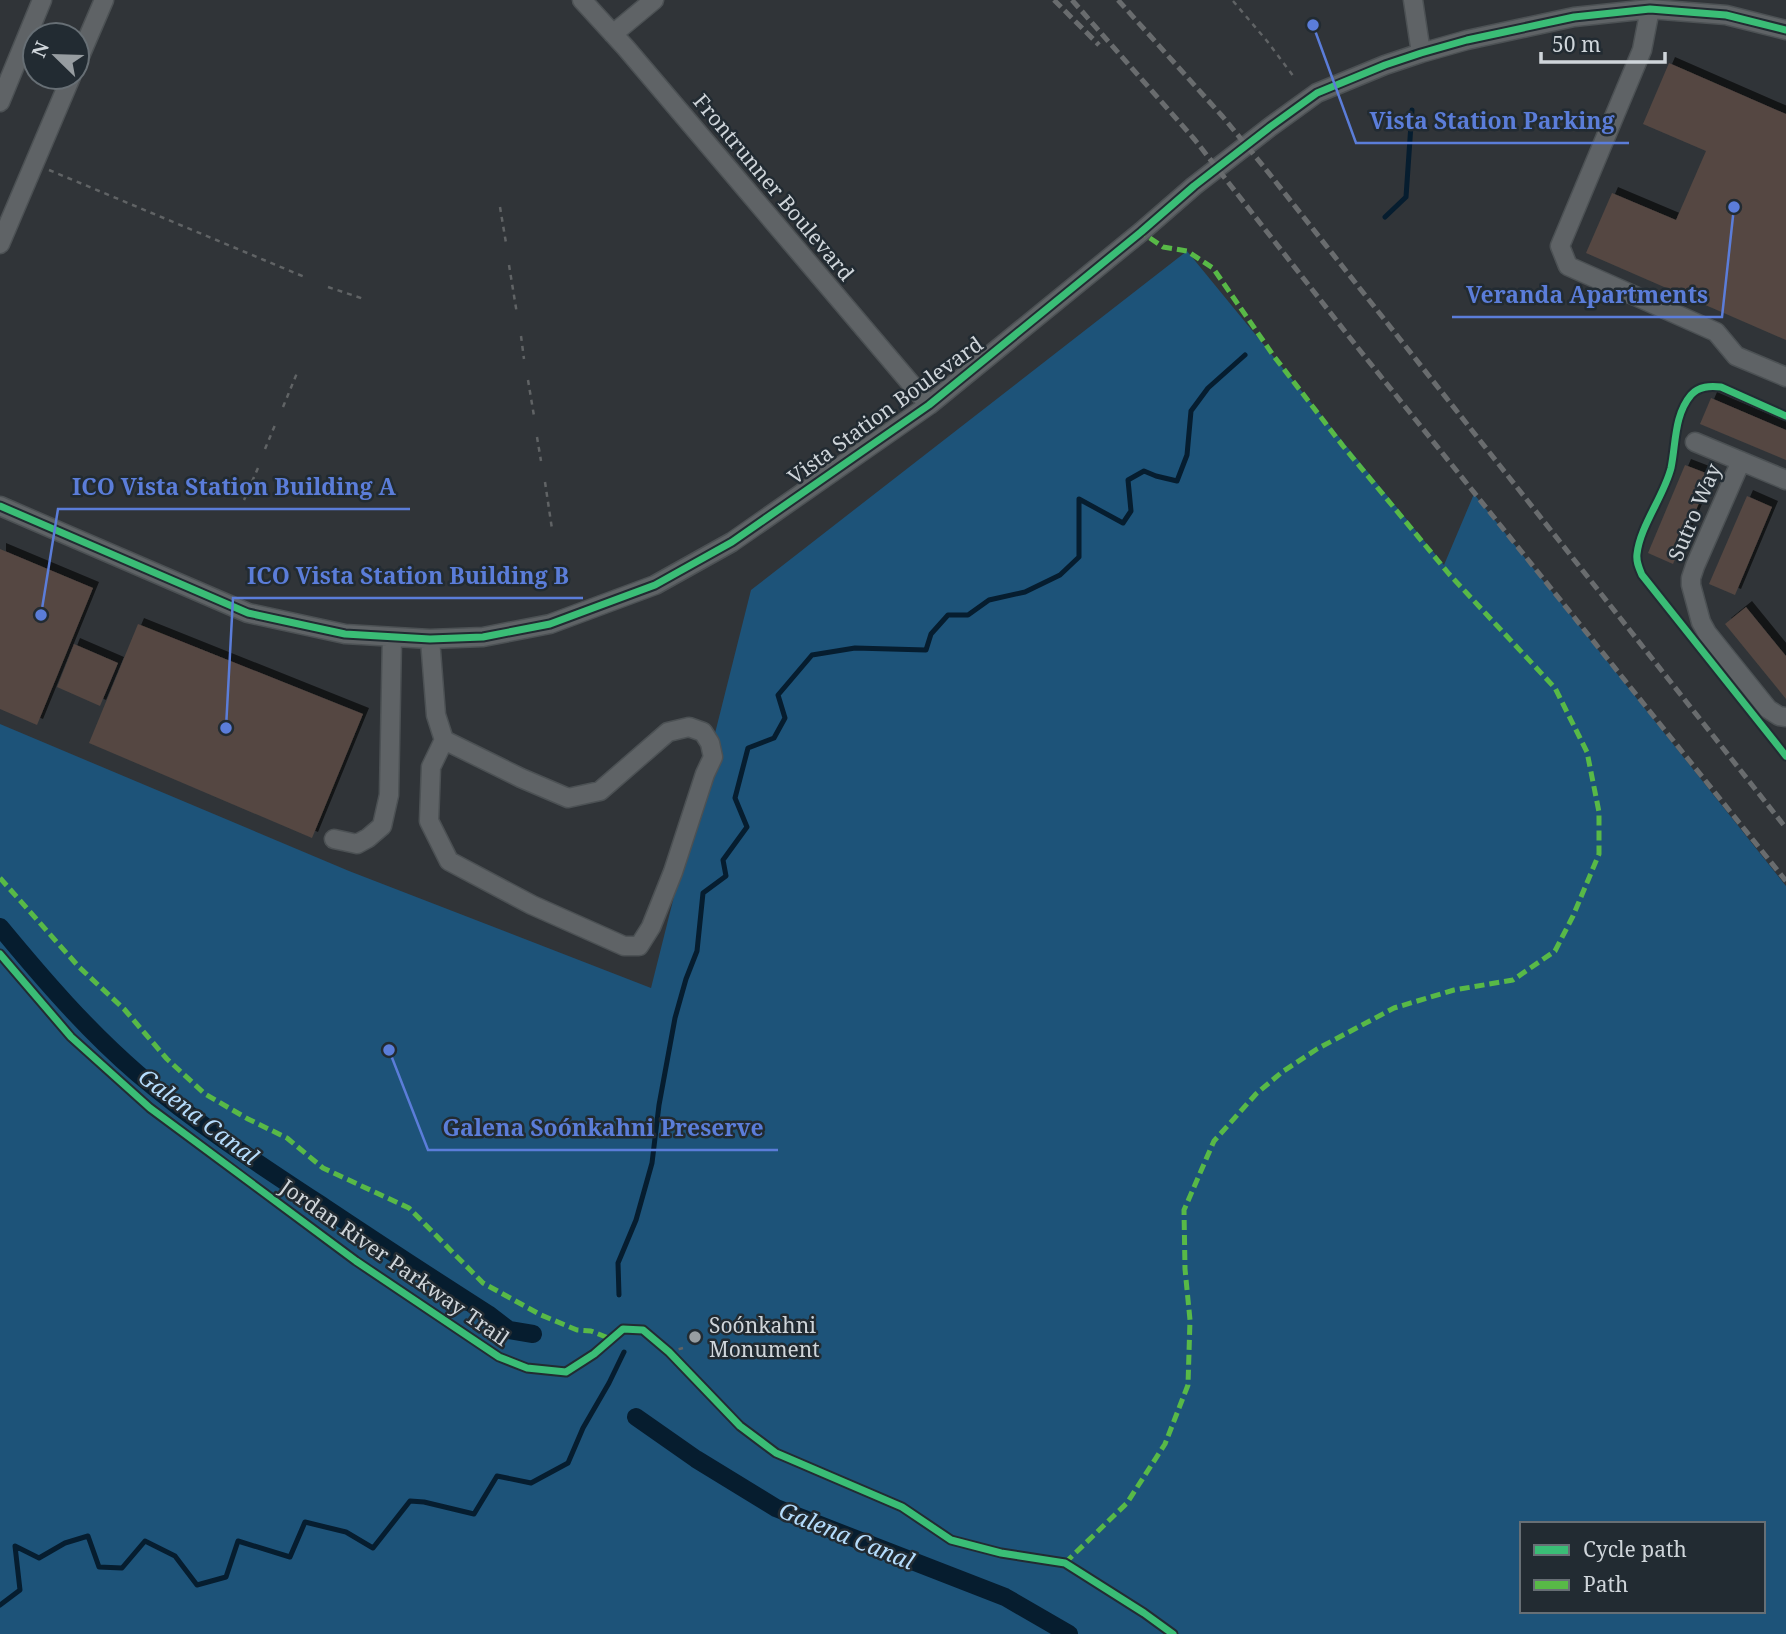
<svg xmlns="http://www.w3.org/2000/svg" width="1786" height="1634" viewBox="0 0 1786 1634" font-family="'Noto Serif',serif">
  <style>
    .green { fill: #1d5379; fill-rule: evenodd }
    .lines { fill: none; stroke-linecap: round; stroke-linejoin: round }
    .stream { stroke: #061d2f; stroke-width: 5 }
    .canal { stroke: #061d2f; stroke-width: 18 }
    .building { fill: #544742; filter: url(#shadow) }
    .minor-casing { stroke: #4c5154; stroke-width: 21 }
    .path { stroke: #606365; stroke-width: 2.5; stroke-dasharray: 5 5; stroke-linecap: butt }
    .minor { stroke: #5f6366; stroke-width: 18 }
    .rail { stroke: #696c6e; stroke-width: 5; stroke-dasharray: 10 5; stroke-linecap: butt }
    .quiet { stroke: #58b947; stroke-width: 5; stroke-dasharray: 10 5; stroke-linecap: butt }
    .cycleway-casing { stroke: #222b32; stroke-width: 11 }
    .cycleway { stroke: #3abd76; stroke-width: 7 }
    .poi-dot { fill: #979da1; stroke: #222b32; stroke-width: 2.5 }
    .labels { text-anchor: middle; dominant-baseline: central; stroke-width: 5; stroke-linejoin: round; paint-order: stroke }
    .street-label { font-size: 21px; fill: #cfd5da; stroke: #222b32 }
    .poi-label { font-size: 21px; fill: #cfd5da; stroke: #222b32; text-anchor: start }
    .water-label { font-size: 23px; font-style: italic; fill: #b5dcfc; stroke: #222b32 }
    .leader { fill: none; stroke: #5b7dd9; stroke-width: 2.5 }
    .callout-dot { fill: #5b7dd9; stroke: #222b32; stroke-width: 2.5 }
    .callout-label { font-size: 23px; text-anchor: middle; font-weight: bold; fill: #5b7dd9; stroke: #222b32; stroke-width: 5; stroke-linejoin: round; paint-order: stroke }
  </style>
  <defs>
    <filter id="shadow"><feDropShadow dx="6" dy="-6" stdDeviation="0" flood-color="#0009"/></filter>
  </defs>
  <rect width="100%" height="100%" fill="#303438"/>
  <path class="green" d="M1187 251 1444 565 1474 494 1786 886V1634H0V724L349 871 651 988 751 590ZM1522 1524H1763V1611H1522Z"/>
  <g class="lines">
    <path class="stream" d="M1385 217 1406 197 1412 110
      M619 1295 618 1263 636 1220 652 1163 659 1105 675 1018 686 979 697 951 703 893 726 876 723 860 747 827 735 798 748 748 774 738 785 718 778 695 812 655 855 648 926 650 931 634 948 615H968L989 600 1025 592 1060 575 1079 557V499L1123 523 1131 511 1128 480 1144 471 1156 476 1177 481 1187 455 1191 411 1208 388 1245 355
      M0 1605 20 1590 15 1546 39 1558 65 1543 88 1536 99 1567 122 1568 145 1541 175 1556 197 1585 226 1577 238 1541 290 1557 305 1522 346 1532 373 1548 410 1501 424 1502 474 1514 497 1476 531 1483 568 1463 583 1428 609 1383 624 1352"/>
    <path class="canal" d="M0 927C43 979 87 1030 138 1074 197 1124 260 1165 324 1207 378 1243 433 1279 488 1314L509 1330 533 1334
      M636 1417 696 1459 776 1508 1005 1597 1069 1634"/>
  </g>
  <path class="building" d="M1669 63 1786 114V340L1586 253 1612 193 1676 220 1706 151 1643 124Z
    M1711 398 1786 430V460L1700 424Z
    M1685 465 1711 475 1673 564 1648 553Z
    M1747 496 1772 507 1735 595 1709 584Z
    M0 549 93 588 37 725 0 709Z
    M1746 607 1786 656V699L1725 624Z
    M138 624 363 714 312 838 89 743Z
    M74 644 118 663 100 706 57 687Z"/>
  <g class="lines">
    <g class="minor-casing">
      <path id="minor" d="M582 0 626 48 929 405
        M1413 0 1421 53
        M1650 9 1642 50 1560 246 1568 266 1716 332 1736 356 1786 377
        M613 34 654 0
        M77 63 104 0
        M0 102 42 0
        M0 244 71 77
        M1695 442 1786 480
        M1741 461 1695 566 1691 578V585L1701 622 1707 633 1768 709 1779 716 1786 717
        M0 506 248 613 345 634 430 639 483 637 550 624 655 585 732 542 929 405 1141 232 1194 186 1270 127 1317 93 1385 65 1421 53 1467 40 1574 17 1650 9 1675 11 1726 15 1786 30
        M430 639 436 715 444 740 431 767 429 821 449 861 532 905 624 946H639L651 927 673 872 705 774 713 757 710 743 703 732 689 727 668 732 600 791 568 798 521 778 444 740
        M334 839 357 844 368 838 382 826 389 795 392 637"/>
    </g>
    <path class="path" d="M1233 1 1267 41 1294 77
      M49 170 307 278
      M500 207 506 243
      M509 265 517 314
      M328 287 364 299
      M521 336 524 359
      M528 380 534 416
      M283 407 297 373
      M537 437 541 461
      M265 449 275 425
      M545 482 552 529
      M244 500 258 468
      M669 1352 683 1348"/>
    <use href="#minor" class="minor"/>
    <path class="rail" d="M1054 0 1099 45
      M1072 0 1195 140 1358 348 1786 881
      M1118 0 1223 117 1264 167 1786 828"/>
    <path class="quiet" d="M0 878 79 967 124 1009 167 1059 205 1094 248 1119 287 1138 323 1168 409 1208 483 1283 541 1315 577 1330 591 1331 611 1339
      M1065 1563 1127 1503 1165 1444 1188 1385 1190 1320 1185 1269 1184 1210 1214 1141 1256 1094 1282 1072 1317 1049 1394 1008 1454 990 1513 980 1555 951 1573 916 1599 854V812L1587 752 1555 688 1449 574 1343 446 1273 355 1213 268 1187 251 1163 247 1141 232"/>
    <g class="cycleway-casing">
      <path id="cycleway" d="M1786 416 1721 387C1710 386 1699 386 1691 395 1674 415 1676 444 1671 468 1664 496 1640 526 1637 554 1636 562 1639 568 1642 575L1786 756
        M0 506 248 613 345 634 430 639 483 637 550 624 655 585 732 542 929 405 1141 232 1194 186 1270 127 1317 93 1385 65 1421 53 1467 40 1574 17 1650 9 1675 11 1726 15 1786 30
        M0 954 71 1037 150 1108 356 1261 499 1357 527 1368 566 1372 594 1354 623 1329 643 1330 669 1352 740 1426 776 1453 902 1507 951 1540 1001 1553 1065 1563 1144 1613 1173 1634"/>
    </g>
    <use href="#cycleway" class="cycleway"/>
  </g>
  <circle class="poi-dot" cx="695" cy="1337" r="7"/>
  <g class="labels">
    <g class="street-label">
      <text transform="translate(774 187) rotate(50)">Frontrunner Boulevard</text>
      <text transform="translate(885 410) rotate(-36)">Vista Station Boulevard</text>
      <text transform="translate(1694 512) rotate(-67)">Sutro Way</text>
      <text transform="translate(395 1262) rotate(35)">Jordan River Parkway Trail</text>
    </g>
    <g class="poi-label">
      <text x="709" y="1325">Soónkahni<tspan x="709" dy="24">Monument</tspan></text>
    </g>
    <g class="water-label">
      <text transform="translate(199 1116) rotate(37)">Galena Canal</text>
      <text transform="translate(847 1535) rotate(22)">Galena Canal</text>
    </g>
  </g>
  <path class="leader" d="M1313 25L1356 143H1629M1734 207L1722 317H1452M41 615L58 509H410M226 728L233 598H583M389 1050L428 1150H778"/>
  <g class="callout-dot">
    <circle cx="1313" cy="25" r="7"/>
    <circle cx="1734" cy="207" r="7"/>
    <circle cx="41" cy="615" r="7"/>
    <circle cx="226" cy="728" r="7"/>
    <circle cx="389" cy="1050" r="7"/>
  </g>
  <g class="callout-label">
    <text x="1492" y="129">Vista Station Parking</text>
    <text x="1587" y="303">Veranda Apartments</text>
    <text x="234" y="495">ICO Vista Station Building A</text>
    <text x="408" y="584">ICO Vista Station Building B</text>
    <text x="603" y="1136">Galena Soónkahni Preserve</text>
  </g>
  <rect x="1520" y="1522" width="245" height="91" fill="#222b32" stroke="#676f75" stroke-width="2"/>
  <rect x="1534" y="1545" width="35" height="10" fill="#3abd76" stroke="#676f75" stroke-width="2"/>
  <text x="1583" y="1557" font-size="21" fill="#cfd5da">Cycle path</text>
  <rect x="1534" y="1580" width="35" height="10" fill="#58b947" stroke="#676f75" stroke-width="2"/>
  <text x="1583" y="1592" font-size="21" fill="#cfd5da">Path</text>
  <g transform="translate(56 56) rotate(293)"><circle r="33" fill="#222b32" stroke="#676f75" stroke-width="2"/>
  <path d="M0-5L12 26L0 18L-12 26Z" fill="#979da1"/>
  <text y="-10" font-size="19" font-weight="bold" text-anchor="middle" fill="#cfd5da">N</text>
  </g>
  <path d="M1541 52v10h124v-10" fill="none" stroke="#cfd5da" stroke-width="3.5"/>
  <text x="1552" y="52" font-size="21" fill="#cfd5da" stroke="#222b32" stroke-width="5" paint-order="stroke">50 m</text>
</svg>
